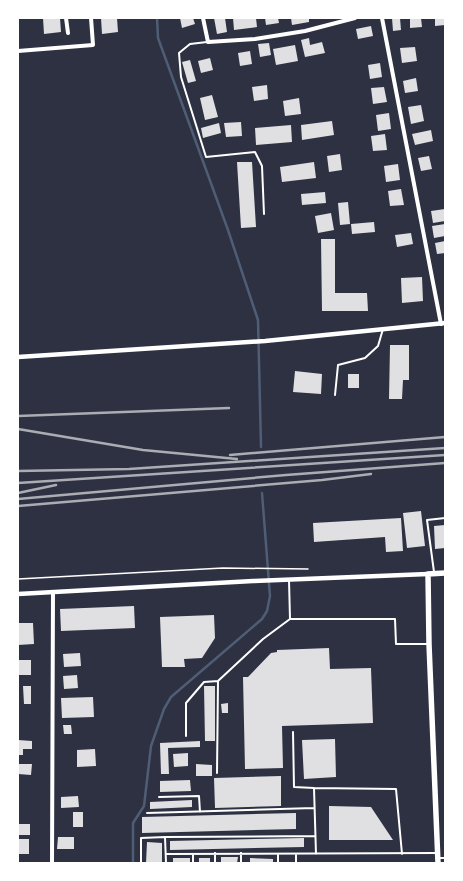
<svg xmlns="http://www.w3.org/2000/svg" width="463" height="881" viewBox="0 0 463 881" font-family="'Roboto Condensed',sans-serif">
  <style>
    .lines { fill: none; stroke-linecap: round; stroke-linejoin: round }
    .stream { stroke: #4f5d75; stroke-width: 2.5 }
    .building { fill: #e0e0e3 }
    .path { stroke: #fff; stroke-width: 1.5 }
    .service { stroke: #fff; stroke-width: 2 }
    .minor { stroke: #fff; stroke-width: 4 }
    .tertiary { stroke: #fff; stroke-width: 4.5 }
    .secondary { stroke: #fff; stroke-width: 5.5 }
    .rail { stroke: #abadb3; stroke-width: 2.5 }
  </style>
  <rect width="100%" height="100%" fill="#2d3142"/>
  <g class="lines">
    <path class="stream" d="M157 18 158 38 228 230 258 320 261 447
      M133 863V823L144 806 151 746 164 709 171 697 262 619 267 611 270 596 262 493"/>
  </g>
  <path class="building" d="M43 18H60L61 32 44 34Z
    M101 18H117L118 32 102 34Z
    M180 18H193L195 24 182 28Z
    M214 18H225L227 32 217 34Z
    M233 18H256L257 27 234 30Z
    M265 18H278L279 23 266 25Z
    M291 18H309V22L292 25Z
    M392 18H400L401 30 393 31Z
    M410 18H421L422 27 410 28Z
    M435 18H445V25L435 26Z
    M371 26 373 36 358 39 356 29Z
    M309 38 310 45 322 42 325 53 305 57 301 40Z
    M269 43 271 55 260 57 258 44Z
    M295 45 298 61 276 65 273 49Z
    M415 47 417 61 402 63 400 48Z
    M250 51 252 64 240 66 238 53Z
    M210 58 213 70 201 73 198 61Z
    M190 60 196 81 188 83 182 62Z
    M380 63 382 77 370 79 368 65Z
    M416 78 418 91 405 93 403 81Z
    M267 85 268 99 254 101 252 87Z
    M384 87 387 102 373 104 371 88Z
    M212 95 218 117 205 120 200 98Z
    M299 98 301 114 285 116 283 101Z
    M421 105 424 121 411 124 408 107Z
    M389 113 391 129 378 131 376 115Z
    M332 121 334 135 302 140 301 125Z
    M241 122 242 136 226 137 224 123Z
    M219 123 221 133 203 138 201 128Z
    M291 125 292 142 256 145 255 128Z
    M431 130 433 141 415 145 412 134Z
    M385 134 387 150 373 151 371 136Z
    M340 154 342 170 329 172 327 156Z
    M429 156 432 169 421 171 418 158Z
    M237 162H252L256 227 241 228Z
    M314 162 316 178 282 182 280 167Z
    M398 164 400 180 386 182 384 166Z
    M401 189 404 205 390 206 388 191Z
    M325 192 326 203 302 205 301 194Z
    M348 202 350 224 340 225 338 203Z
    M445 209V221L433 223 431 211Z
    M331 213 334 230 318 233 315 216Z
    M374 222 375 232 352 234 351 224Z
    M445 224V236L434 238 432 226Z
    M411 233 413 244 397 247 395 235Z
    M321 239H335V293H367L368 311H322Z
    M445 241V253L437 254 435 243Z
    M422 277 423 301 402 303 401 278Z
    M390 345H409V380H403L402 399H389Z
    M295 371 322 374 321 394 293 392Z
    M348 374H359V388H348Z
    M421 511 425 546 407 548 403 513Z
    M401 518 403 551 386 552 385 537 314 542 313 523Z
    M445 525V548L435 549 434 526Z
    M134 606 135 628 61 631 60 609Z
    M214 615 215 638 202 658 184 659 185 667H162L160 617Z
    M18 623H33L34 644 18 645Z
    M329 648 330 669 371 668 373 723 282 726 283 768 245 769 243 677H248L271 653 277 652V650Z
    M80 653 81 666 64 667 63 654Z
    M18 660H31V675H18Z
    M77 675 78 688 64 689 63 676Z
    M23 686H31V704H24Z
    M204 686H215V741H205Z
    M93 697 94 717 62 718 61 698Z
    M228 703V713H222L221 704Z
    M63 725H71L72 734H64Z
    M335 739 336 777 304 779 302 740Z
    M18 740 32 741V749H23V755H18Z
    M200 741V747L168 748 169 774H161L160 743Z
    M95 749 96 766 77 767V750Z
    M188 753V766L174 767 173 754Z
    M18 764H32L31 775 18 774Z
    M196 764 212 765V776H196Z
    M281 776V806L215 808 214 778Z
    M190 780 191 791 160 792V781Z
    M78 796 79 807 61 808V797Z
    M192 800V807L150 809V802Z
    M329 806 371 807 393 840H329Z
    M73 812H83V827H73Z
    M296 813V829L142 833V817Z
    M18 824H30V835H18Z
    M58 837H74V849H57Z
    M304 838V847L170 850V841Z
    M18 839H29V854H18Z
    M147 842 162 843V863H146Z
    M221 857H238L237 863H221Z
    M173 858H190V863H173Z
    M199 858H210V863H199Z
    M250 858 273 859V863H250Z"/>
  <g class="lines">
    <path class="path" d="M18 579 223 568 308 569"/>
    <path class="service" d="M207 42 190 44 179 53 181 77 206 157 255 152 262 166 264 214
      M335 395 338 365 365 358 378 346 383 329
      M434 572 427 520 445 518
      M289 580 290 619H395L396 644H428
      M293 732 294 787 314 788
      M186 736V703L204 682 218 681
      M217 773 218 681 263 639 290 619
      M159 797 199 796 200 812
      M147 813 314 808
      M165 837 315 836
      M166 854 436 853
      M193 854V863
      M316 854 314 788 396 789 402 854
      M438 858H445
      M141 863V838L165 837 166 863
      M215 863V853
      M241 863V853
      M278 863V855
      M296 863V855"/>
    <path class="minor" d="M66 18 68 33
      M203 18 208 42 255 39 305 31 355 18
      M382 18 441 324
      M18 51 93 45 91 18
      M52 863 53 593"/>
    <path class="tertiary" d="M18 357 265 341 445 323
      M18 594 253 581 428 574"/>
    <path class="secondary" d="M438 863 429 644 428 574 445 573"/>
    <path class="rail" d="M18 416 229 408
      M18 429 143 450 237 459
      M230 455 445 437
      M18 471 129 469 445 448
      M18 483 445 455
      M18 493 56 485
      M18 499 286 475 445 463
      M18 506 322 480 371 474"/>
  </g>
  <rect width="463" height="881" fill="none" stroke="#ffffff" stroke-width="38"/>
</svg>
